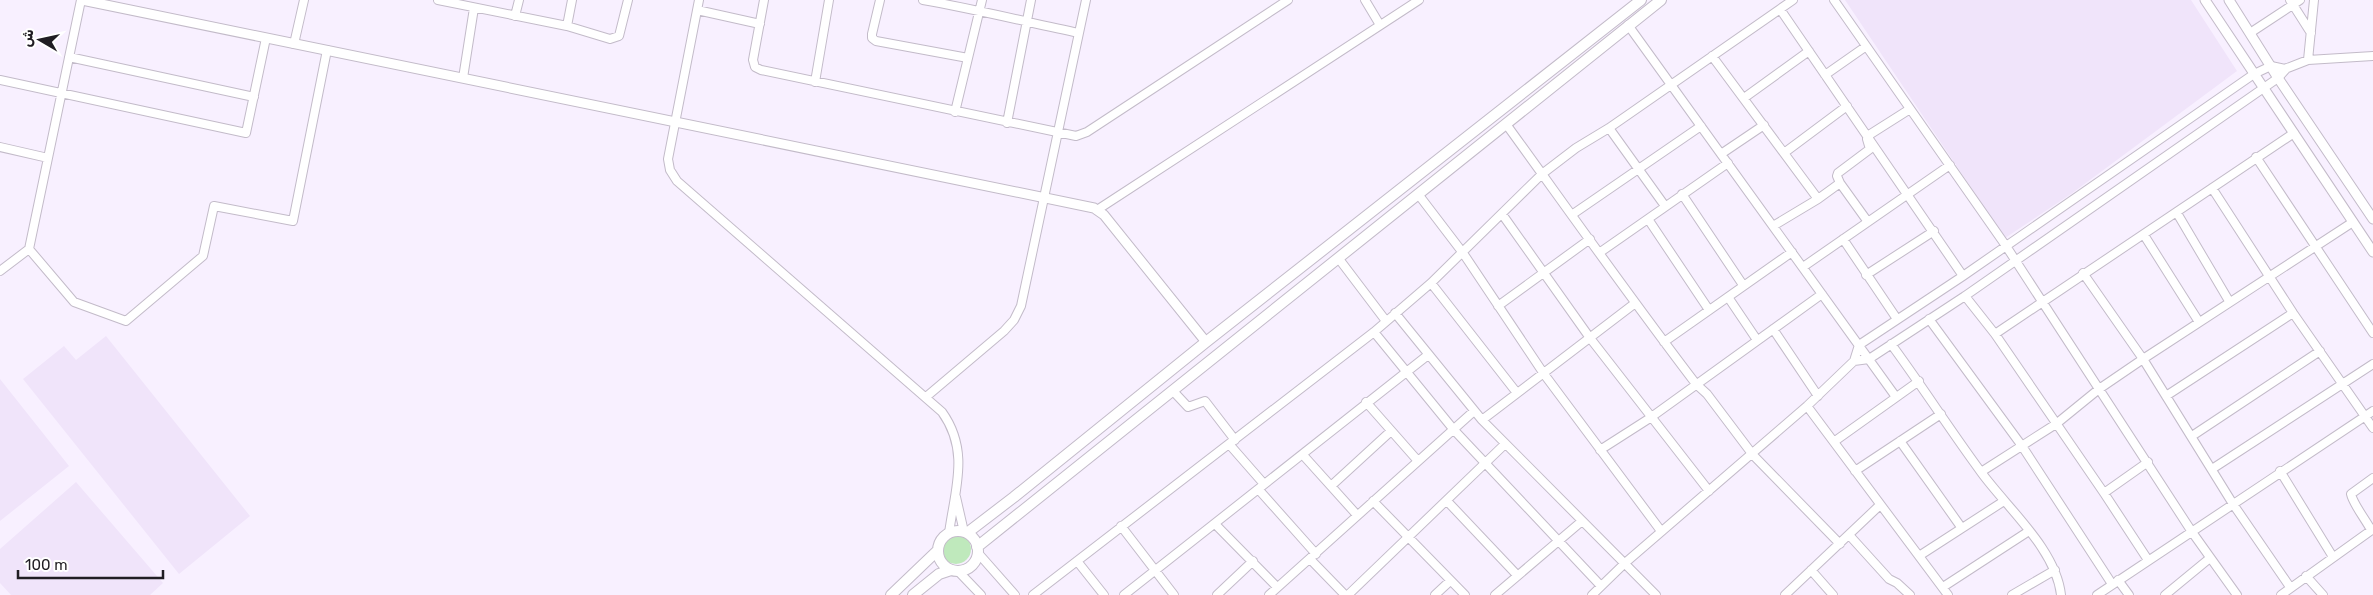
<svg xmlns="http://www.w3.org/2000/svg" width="2373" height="595" viewBox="0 0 2373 595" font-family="Rubik,'Noto Sans Arabic',sans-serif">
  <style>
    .built { fill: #f0e4fa }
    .green { fill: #bfe9bc }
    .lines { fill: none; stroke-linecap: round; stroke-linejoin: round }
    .minor-casing { stroke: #c3bbc9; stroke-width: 10 }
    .tertiary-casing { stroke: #c3bbc9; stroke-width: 11 }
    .secondary-casing { stroke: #c3bbc9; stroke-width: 12 }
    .minor { stroke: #fff; stroke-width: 8 }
    .tertiary { stroke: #fff; stroke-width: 9 }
    .secondary { stroke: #fff; stroke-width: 10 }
  </style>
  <rect width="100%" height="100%" fill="#f8f0ff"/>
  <path class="built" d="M1845 0H2191L2237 71 2071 194 2005 238Z
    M106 336 250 516 179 574 23 379 64 346 76 360Z
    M0 379 69 466 0 521Z
    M76 482 163 583 150 595H11L0 583V549Z"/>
  <path class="green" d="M941 549a15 15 0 1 1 30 0a15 15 0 1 1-30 0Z"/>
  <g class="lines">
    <g class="minor-casing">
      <path id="minor" d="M438 0 567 26 610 39 619 36 628 0
        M699 0 668 159 670 170 677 181 942 412C970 451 955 489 949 533
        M764 0 753 60 755 67 761 70 1076 136 1087 132 1288 0
        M880 0 872 34V38L876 41 968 58
        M923 0C975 9 1027 22 1079 33
        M1365 0 1380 25
        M1834 0 2006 246 2192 532 2237 595
        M2290 0 2311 33
        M1780 9 1963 276
        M697 10 760 24
        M515 16 519 0
        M1628 25 1896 397
        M567 26 572 0
        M2250 33 2300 0
        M294 44 304 0
        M1712 56 1818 199
        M69 57 254 97
        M2308 60 2314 0
        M1825 75 1865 47
        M463 78 474 8
        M0 80 246 133 266 38
        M815 82 829 0
        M1744 98 1809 51
        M955 112 982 0
        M1007 123 1031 0
        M1506 124C1569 211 1631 299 1696 384L1707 394 1753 455 1840 544
        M1609 128 1665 206
        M0 147 48 158
        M1784 153 1847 106
        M1721 154 1764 125
        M2256 157 2373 333
        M2212 188 2293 313 2373 428
        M1418 194 1463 253 1544 374 1661 531
        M1682 194 1743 285
        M1097 210 1419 0
        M2177 213 2229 301
        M1502 214 1590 338 1709 491
        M1573 214 1701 126
        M1648 219 1709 310
        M1868 222 1840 183 1837 176 1838 173 1870 149 1867 139 1869 135 1910 109
        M1773 226 1818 199 1840 183
        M2144 235 2199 322
        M1843 239 1897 319
        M29 249 74 302 126 321 203 256 214 206 293 221 327 50
        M1599 253 1728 163
        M1339 259 1386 321
        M1803 267 1950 165
        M0 271 29 249 81 0
        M2083 273 2143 359 2233 504 2290 587
        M1866 275 1934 231
        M1431 283 1517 393
        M1965 296 1995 334 2104 493 2148 560
        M1728 297 1757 340
        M1498 306 1590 239
        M1395 313 1482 420 1656 595
        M1929 319 2022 446 2112 584
        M1773 329 1818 396
        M1374 332 1454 430 1601 586
        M1995 334 2294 133
        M1664 342 1792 252
        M1891 344C1922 386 1950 430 1981 472 2007 508 2056 549 2061 595
        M1854 361 1869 359 1965 296 2278 78 2287 68
        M1173 391 1188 407 1205 401 1235 440
        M2166 396 2293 313
        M926 397 1004 331 1014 320 1021 306 1086 0
        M1366 402 1418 461
        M1807 406 1948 595
        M1482 420 1634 304
        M2192 436 2320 351
        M1835 441 1919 381
        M1900 441 1961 527
        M1229 444 1264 484
        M1600 450 1650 418 1822 294
        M1303 455 1357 515
        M2212 469 2373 364
        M1855 471 1941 414
        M2280 471 2333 557
        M1981 472 2056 424 2099 389 2143 359 2353 222
        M1331 486 1391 431
        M1259 490 1316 554
        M2104 493 2148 462
        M956 497 964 532
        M1373 501 1465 595
        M1447 501 1517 575
        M1215 524 1277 587
        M1121 526 1174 595
        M2371 530C2366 520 2353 504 2351 494L2373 478
        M1850 536 1889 579 1897 583 1910 595
        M978 553 1015 595
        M1919 556 2004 501
        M1310 559 1345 595
        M1077 561 1104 595
        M1811 570 1833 595
        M958 571 981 595
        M2306 576 2323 595
        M2118 580 2129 595
        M1943 587 2029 531
        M1033 595 1374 332 1431 283 1542 174 1576 148 1609 128 1793 0
        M1124 595 1428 355
        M1217 595 1253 561
        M1269 595 1474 411
        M1348 595 1505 444
        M1435 595 1450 581
        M1495 595 1582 521
        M1592 595 1625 563 1807 406 1854 361 1859 345 1963 276 2254 74 2271 66 2285 69 2308 60 2373 56
        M1785 595 1880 505
        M2012 595 2055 570
        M2097 595 2373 411
        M2165 595 2210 558
        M2281 595 2373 529"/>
    </g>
    <g class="tertiary-casing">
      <path id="tertiary" d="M82 0 1094 208 1104 215 1206 342
        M2205 0 2373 252
        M2229 0 2278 78 2373 219"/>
    </g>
    <g class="secondary-casing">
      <path id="secondary" d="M938 551a20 20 0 1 1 40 0a20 20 0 1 1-40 0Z
        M967 533 1014 497 1206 342 1641 0
        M977 547 1661 0
        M891 595 937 551
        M913 595 939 574 951 570"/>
    </g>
    <use href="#minor" class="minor"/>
    <use href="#tertiary" class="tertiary"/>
    <use href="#secondary" class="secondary"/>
  </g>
  <g transform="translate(40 40) rotate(279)" stroke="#ffffff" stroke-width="4" paint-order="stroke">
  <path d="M0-4L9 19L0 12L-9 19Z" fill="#201d23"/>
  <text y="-8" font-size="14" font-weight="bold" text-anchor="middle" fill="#201d23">ش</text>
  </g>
  <path d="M18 570v8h145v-8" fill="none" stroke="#201d23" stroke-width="2.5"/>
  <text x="25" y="570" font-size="15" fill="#201d23" stroke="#ffffff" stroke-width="4" paint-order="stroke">100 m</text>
</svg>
